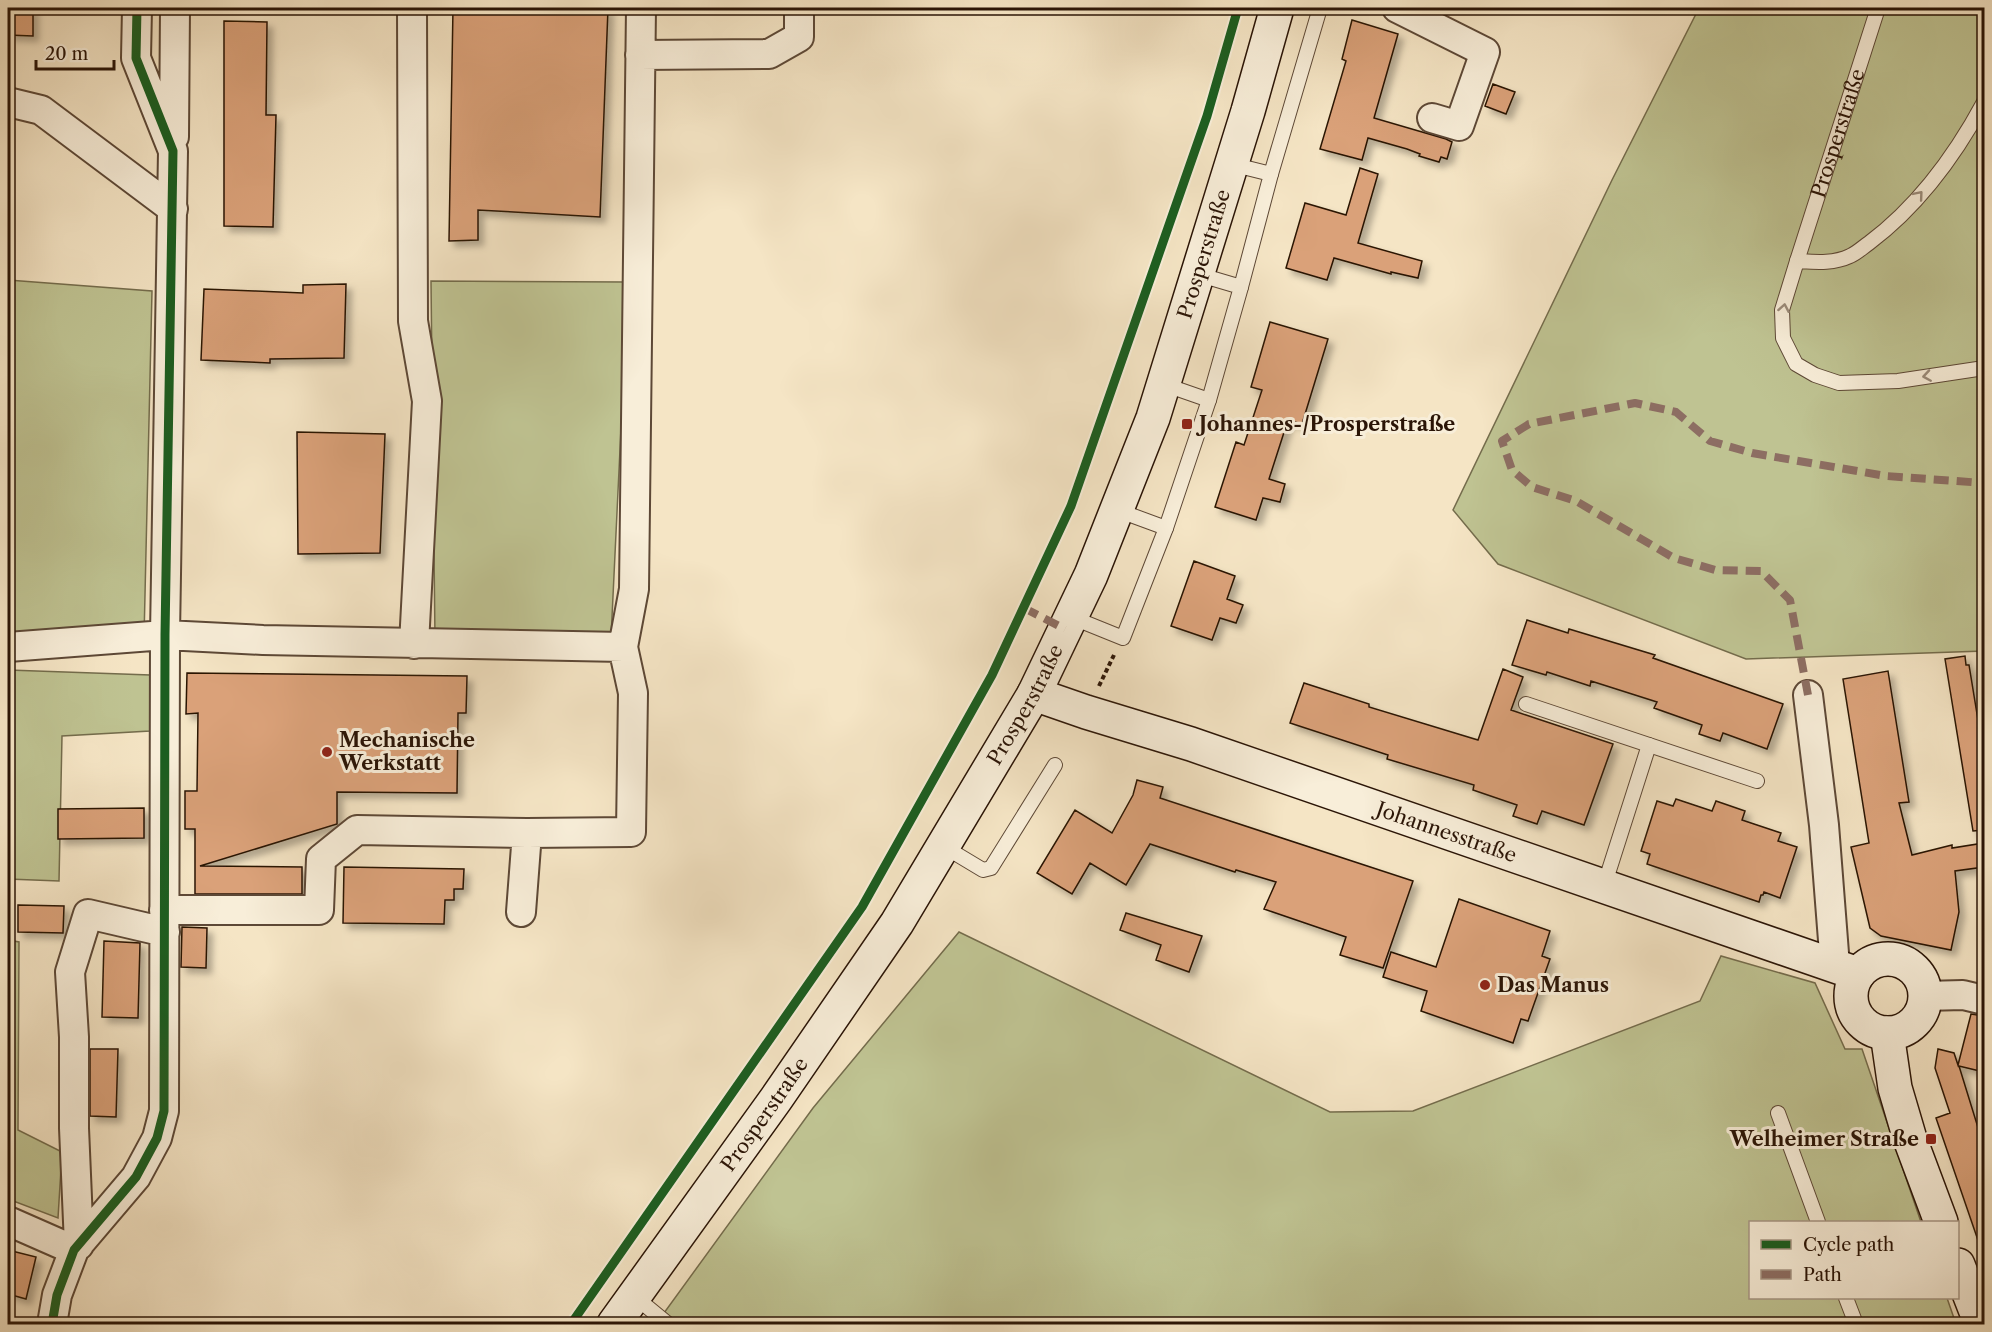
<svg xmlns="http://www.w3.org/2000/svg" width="1992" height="1332" viewBox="0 0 1992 1332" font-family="'Libre Caslon Text',serif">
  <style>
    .green { fill: #bfc392; stroke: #746c4c; stroke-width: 1.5 }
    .building { fill: #daa179; stroke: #2a1406; stroke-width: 1.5; filter: url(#shadow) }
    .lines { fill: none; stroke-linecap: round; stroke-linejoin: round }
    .lane-casing { stroke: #5d4836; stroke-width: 16 }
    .street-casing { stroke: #5d4836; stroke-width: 32 }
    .secondary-casing { stroke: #2a1406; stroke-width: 36 }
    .path { stroke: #2a1406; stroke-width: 4; stroke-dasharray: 4.5 3; stroke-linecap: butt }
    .lane { stroke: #f8eed9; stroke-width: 14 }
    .street { stroke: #f8eed9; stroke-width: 28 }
    .secondary { stroke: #f8eed9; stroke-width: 33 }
    .quiet { stroke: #8d6e63; stroke-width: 8; stroke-dasharray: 15 8; stroke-linecap: butt }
    .cycleway-casing { stroke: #f8eed9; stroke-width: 13 }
    .cycleway { stroke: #1b5e20; stroke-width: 9 }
    .oneway { stroke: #9b8c7a }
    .poi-dot { fill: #8f2418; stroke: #f8eed9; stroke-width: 2 }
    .labels { text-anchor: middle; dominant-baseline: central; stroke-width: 6; stroke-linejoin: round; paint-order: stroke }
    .street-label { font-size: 20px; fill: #2a1406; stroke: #f8eed9 }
    .poi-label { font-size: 20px; font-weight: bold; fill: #2a1406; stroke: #f8eed9; text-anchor: start }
  </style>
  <defs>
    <filter id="shadow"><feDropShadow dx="5.5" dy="5.5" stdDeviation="3" flood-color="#0004"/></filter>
  </defs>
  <rect width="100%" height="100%" fill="#f5e5c5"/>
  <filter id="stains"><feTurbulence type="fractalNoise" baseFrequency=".00333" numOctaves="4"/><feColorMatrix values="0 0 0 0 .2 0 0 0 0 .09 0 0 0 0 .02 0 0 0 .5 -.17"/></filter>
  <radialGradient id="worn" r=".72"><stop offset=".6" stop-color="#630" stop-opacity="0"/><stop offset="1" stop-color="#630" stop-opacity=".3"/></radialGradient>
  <path class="green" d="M1699 8H1984V651L1746 659 1498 564 1453 510 1612 180Z
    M8 280 152 291 144 638H8Z
    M431 281 628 282 611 638 435 639Z
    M8 670 150 675V731L62 736 59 881 8 879Z
    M959 932 1330 1112 1413 1111 1700 1001 1721 956 1815 983 1845 1049H1862L1921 1222H1750V1298H1947L1956 1324H656L813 1108Z
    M8 940 19 942 18 1130 62 1152 58 1218 8 1199Z"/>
  <path class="building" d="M8 8H33V36L8 35Z
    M453 8H608L600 217 478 210V240L449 241Z
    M1352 20 1398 34 1374 118 1446 139 1452 142 1447 159 1441 157 1439 162 1419 156 1420 154 1407 149 1368 138 1362 160 1320 149 1346 61 1342 59Z
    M224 21 267 22 266 115H276L273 227 224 226Z
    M1493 84 1515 92 1506 114 1485 106Z
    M1360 168 1378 174 1358 243 1422 261 1418 278 1391 272V274L1334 258 1327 280 1286 268 1305 203 1346 215Z
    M346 284 344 358 270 359V363L201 360 204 289 303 293V285Z
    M1270 322 1328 339 1302 424 1288 420 1269 479 1285 484 1280 502 1263 498 1256 520 1215 507 1236 442 1244 445 1262 390 1251 387Z
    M297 432 385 434 380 553 298 554Z
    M1194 561 1235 576 1227 599 1243 605 1236 623 1220 618 1212 640 1171 626Z
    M1527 620 1568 633 1569 629 1655 655 1653 658 1783 704 1767 749 1723 733 1720 741 1699 734 1702 725 1654 708 1657 702 1591 681 1590 686 1547 672 1546 675 1512 665Z
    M1965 656 1966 665H1969L1984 757V830L1973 831 1945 659Z
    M1503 669 1523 677 1511 710 1613 744 1584 825 1542 811 1537 824 1513 816 1517 805 1473 790 1474 785 1387 759 1388 755 1290 723 1304 683 1369 704V707L1478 740Z
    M1888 671 1909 802 1899 803 1912 855 1952 845V848L1984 843V867L1955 871 1959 912 1951 950 1881 936 1870 928 1851 847 1869 843 1843 679Z
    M187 673 467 676 466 713H458L457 793 337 792V824L200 866 302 867V894H195V829H185V791H197L198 713 186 714Z
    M1137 780 1163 787 1160 798 1413 881 1383 968 1340 955 1346 937 1264 909 1276 882 1236 870 1235 872 1150 844 1126 885 1090 863 1072 894 1037 873 1075 810 1112 833 1133 795Z
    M1676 799 1712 811 1716 801 1745 811 1742 820 1781 833 1778 841 1797 847 1780 898 1764 892 1763 895H1761L1759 902 1647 864 1650 854 1641 851 1657 801 1673 806Z
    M144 808V838L58 839V809Z
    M344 867 464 869 463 889H454V900H445L444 924 343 923Z
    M1459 899 1550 931 1542 956 1550 959 1528 1021 1521 1019 1513 1043 1421 1011 1427 991 1383 977 1391 952 1436 967Z
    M18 905 64 906 63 933 18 932Z
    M1126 913 1202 936 1189 972 1156 960 1161 945 1120 930Z
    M182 927 207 928 206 968 181 967Z
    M104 941 140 943 138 1018 102 1017Z
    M1971 1014 1984 1016V1072L1959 1066 1984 1147V1251L1982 1252 1936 1118 1950 1113 1935 1068 1938 1049 1954 1053 1958 1065Z
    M90 1049H118L116 1117 90 1116Z
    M8 1250 36 1257 26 1299 8 1294Z"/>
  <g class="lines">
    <g class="lane-casing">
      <g id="lane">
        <path d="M1984 102C1956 154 1917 207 1869 243 1863 247 1857 253 1850 256 1833 264 1815 262 1797 261L1782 310 1783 338 1796 364 1815 375 1839 383 1898 381 1984 368"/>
        <path d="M1231 164 1271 174 1241 287"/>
        <path d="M1271 174 1320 8"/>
        <path id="s1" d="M1797 261 1878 8"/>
        <path d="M1197 274 1241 287 1209 400"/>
        <path d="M1163 384 1209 400 1166 528"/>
        <path d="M1071 617 1123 638 1166 528 1117 510"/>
        <path d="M1526 704 1757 781"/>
        <path d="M943 846 983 870 991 868 1055 765"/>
        <path d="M1604 886 1649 745"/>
        <path d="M1778 1113 1818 1222"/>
        <path d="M634 1296 668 1324"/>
        <path d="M1846 1298 1856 1324"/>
      </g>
    </g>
    <g class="street-casing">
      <path id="street" d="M412 8 413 321 427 401 414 644
        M1397 8 1485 52 1459 126 1432 118
        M640 55 769 54 799 37V8
        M8 102 41 110 173 209
        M174 137 175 8
        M8 647 165 635 263 640 623 647 633 693 631 832 527 833 357 830 321 859 319 910H164
        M623 647 634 589 641 8
        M1808 695 1824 825 1835 966
        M521 912 527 833
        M1925 996 1963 995 1984 1000
        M8 1221 74 1250
        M79 1245 74 1128V1037L70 972 88 914 165 932
        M52 1324 57 1295 74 1250 136 1177 157 1138 164 1111 165 635 173 151 136 58 137 8"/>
    </g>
    <g class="secondary-casing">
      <g id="secondary">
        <path id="s2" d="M1034 694 1086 712 1191 744 1858 974"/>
        <circle cx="1888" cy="996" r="37"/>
        <path d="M1887 1033 1895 1088 1910 1139 1941 1222"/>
        <path d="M1958 1265 1981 1324"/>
        <path id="s3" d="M614 1324 776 1099 897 923 1034 694 1091 575 1153 418 1248 111 1277 8"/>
      </g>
    </g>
    <path class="path" d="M1099 686 1114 655"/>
    <use href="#lane" class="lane"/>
    <use href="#street" class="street"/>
    <use href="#secondary" class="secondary"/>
    <path class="quiet" d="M1024 608 1065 629
      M1808 695 1790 600 1761 571 1715 570 1674 558 1576 501 1532 487 1512 470 1502 441 1529 424 1635 403 1676 412 1710 441 1752 453 1886 476 1984 483"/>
    <g class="cycleway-casing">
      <path id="cycleway" d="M52 1324 57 1295 74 1250 136 1177 157 1138 164 1111 165 635 173 151 136 58 137 8
        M571 1324 862 907 992 675 1071 506 1207 116 1238 8"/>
    </g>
    <use href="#cycleway" class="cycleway"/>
  </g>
  <defs><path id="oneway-chevron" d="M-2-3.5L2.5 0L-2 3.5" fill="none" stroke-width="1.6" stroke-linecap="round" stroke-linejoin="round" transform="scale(1.5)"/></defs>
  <g class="oneway">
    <use href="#oneway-chevron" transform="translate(1919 195) rotate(-50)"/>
    <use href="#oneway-chevron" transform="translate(1784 308) rotate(-80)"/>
    <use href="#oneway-chevron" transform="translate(1927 376) rotate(171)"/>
  </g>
  <g class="poi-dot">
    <rect x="1181" y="418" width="12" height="12" rx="3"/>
    <circle cx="327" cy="752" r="6"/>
    <circle cx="1485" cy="985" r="6"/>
    <rect x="1925" y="1133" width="12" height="12" rx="3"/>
  </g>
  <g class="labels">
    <g class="street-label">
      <text stroke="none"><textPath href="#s1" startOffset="134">Prosperstraße</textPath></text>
      <text stroke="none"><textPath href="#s3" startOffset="1230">Prosperstraße</textPath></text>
      <text stroke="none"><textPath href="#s3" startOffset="744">Prosperstraße</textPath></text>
      <text stroke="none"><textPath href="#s2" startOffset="435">Johannesstraße</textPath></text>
      <text stroke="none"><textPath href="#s3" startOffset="258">Prosperstraße</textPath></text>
    </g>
    <g class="poi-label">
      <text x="1199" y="424">Johannes-/Prosperstraße</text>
      <text x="339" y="740">Mechanische<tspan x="339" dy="23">Werkstatt</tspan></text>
      <text x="1497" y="985">Das Manus</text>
      <text x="1919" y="1139" text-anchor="end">Welheimer Straße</text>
    </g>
  </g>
  <rect width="1992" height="1332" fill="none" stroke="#f5e5c5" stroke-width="30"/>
  <rect x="9" y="9" width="1974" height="1314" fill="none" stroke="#2a1406" stroke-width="3"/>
  <rect x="15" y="15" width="1962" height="1302" fill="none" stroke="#2a1406" stroke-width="1.5"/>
  <rect x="1749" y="1221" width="210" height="78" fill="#f8eed9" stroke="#a69785" stroke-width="1.5"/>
  <rect x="1761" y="1240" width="30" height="9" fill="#1b5e20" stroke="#a69785" stroke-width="1.5"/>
  <text x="1803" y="1251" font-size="18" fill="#2a1406">Cycle path</text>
  <rect x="1761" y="1270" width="30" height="9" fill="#8d6e63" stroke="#a69785" stroke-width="1.5"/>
  <text x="1803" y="1281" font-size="18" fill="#2a1406">Path</text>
  <path d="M36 60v9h78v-9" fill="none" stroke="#2a1406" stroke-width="3"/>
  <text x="45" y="60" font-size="18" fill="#2a1406" stroke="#f8eed9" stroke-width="4.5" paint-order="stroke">20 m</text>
  <rect width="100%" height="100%" filter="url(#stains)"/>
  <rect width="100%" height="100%" fill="url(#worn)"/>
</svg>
